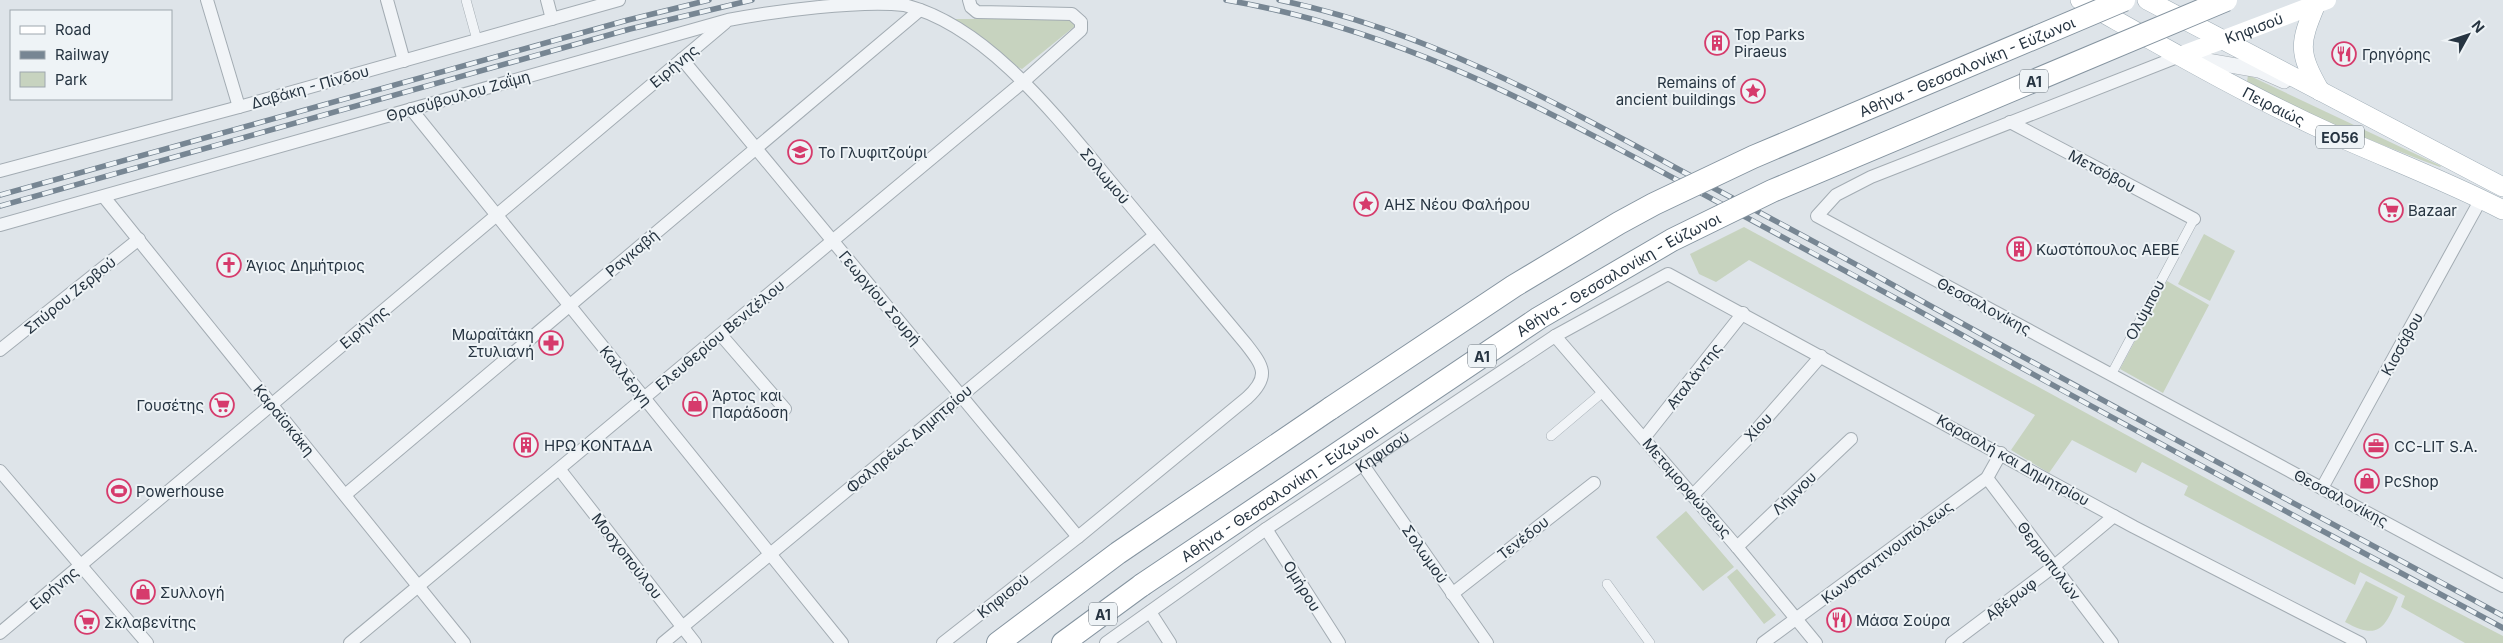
<svg xmlns="http://www.w3.org/2000/svg" width="2503" height="643" viewBox="0 0 2503 643" font-family="Inter,sans-serif">
  <style>
    .green { fill: #c7d3bf }
    .lines { fill: none; stroke-linecap: round; stroke-linejoin: round }
    .pedestrian-casing { stroke: #a3acb3; stroke-width: 10 }
    .minor-casing { stroke: #a3acb3; stroke-width: 14 }
    .tertiary-casing { stroke: #a3acb3; stroke-width: 16 }
    .primary-casing { stroke: #9dabb5; stroke-width: 20 }
    .motorway-casing { stroke: #8594a0; stroke-width: 24 }
    .pedestrian { stroke: #f1f4f7; stroke-width: 9 }
    .minor { stroke: #f1f4f7; stroke-width: 12 }
    .tertiary { stroke: #f1f4f7; stroke-width: 15 }
    .secondary { stroke: #fff; stroke-width: 18 }
    .primary { stroke: #fff; stroke-width: 19 }
    .motorway { stroke: #fff; stroke-width: 22 }
    .rail-casing { stroke: #778693; stroke-width: 5.5 }
    .rail { stroke: #eef3f6; stroke-width: 4; stroke-dasharray: 11; stroke-linecap: butt }
    .motorway-bridge-casing { stroke: #8594a0; stroke-width: 24; stroke-linecap: butt }
    .motorway-bridge { stroke: #fff; stroke-width: 22 }
    .labels { text-anchor: middle; dominant-baseline: central; stroke-width: 4; stroke-linejoin: round; paint-order: stroke }
    .shield { fill: #eef3f6; stroke: #626d77; stroke-width: 1 }
    .shield-label { font-size: 14px; font-weight: bold; fill: #263441 }
    .street-label { font-size: 15px; fill: #263441; stroke: #eef3f6 }
    .poi-label { font-size: 15px; fill: #263441; stroke: #eef3f6; text-anchor: start }
  </style>
  <rect width="100%" height="100%" fill="#dee4e9"/>
  <path class="green" d="M952 19H1069L1075 26 1022 69 1012 65Z
    M2248 75 2441 166 2440 167C2374 142 2308 116 2247 82Z
    M1744 227 2360 562 2503 636V643H2465L2401 607 2405 596 2360 572 2355 585 2184 495 2188 486 2142 462 2136 473 2072 440 2049 473 2011 450 2035 415 1749 260 1716 282 1699 274 1690 254Z
    M2204 234 2235 251 2210 301 2178 284Z
    M2167 281 2209 305 2163 393 2120 369Z
    M1686 511 1734 567 1703 591 1656 537Z
    M1737 569 1776 615 1764 624 1727 577Z
    M2366 581 2398 597C2385 628 2379 641 2345 622Z"/>
  <g class="lines">
    <g class="pedestrian-casing">
      <path id="pedestrian" d="M466 0 477 40
        M2111 375 2194 219
        M1551 436 1603 392
        M1607 584 1650 643"/>
    </g>
    <g class="minor-casing">
      <g id="minor">
        <path d="M207 0 239 107"/>
        <path d="M387 0 404 61"/>
        <path d="M547 0 552 19"/>
        <path d="M2180 56 1871 177 1836 195 1817 216 2503 586"/>
        <path d="M682 59 1078 537"/>
        <path d="M411 109 842 643"/>
        <path d="M2010 122 2194 219"/>
        <path d="M0 171 239 107 619 0"/>
        <path d="M104 197 464 643"/>
        <path d="M0 225 728 20C775 11 860 0 904 5 991 26 1065 128 1120 193 1162 243 1204 294 1246 344 1263 366 1271 376 1247 398L1078 537 943 643"/>
        <path d="M721 335 785 409"/>
        <path d="M1555 336 1737 547 1816 643"/>
        <path d="M0 350 139 239"/>
        <path d="M1644 438 1743 313"/>
        <path d="M1363 465 1487 643"/>
        <path d="M560 470 695 643"/>
        <path d="M0 471 147 643"/>
        <path d="M1987 478 2112 643"/>
        <path d="M2322 488 2481 199"/>
        <path d="M345 495 920 10"/>
        <path d="M1693 495 1757 429 1821 356"/>
        <path d="M1266 529 1339 643"/>
        <path d="M1737 547 1851 439"/>
        <path d="M1452 594 1594 483"/>
        <path d="M1150 612 1170 643"/>
        <path d="M0 633 725 23"/>
        <path d="M350 643 1023 82 1081 30V22L1072 14 977 12 971 7 969 0"/>
        <path d="M663 643 1155 235"/>
        <path id="s1" d="M1106 643 1266 529 1555 336 1668 274 2134 527 2360 643"/>
        <path d="M1763 643 1987 478 2001 453"/>
        <path d="M1952 643 2053 567 2114 516"/>
      </g>
    </g>
    <g class="tertiary-casing">
      <path id="tertiary" d="M2190 58 2259 70 2284 81"/>
    </g>
    <g class="primary-casing">
      <g id="primary">
        <path id="s3" d="M2080 0C2162 46 2244 94 2330 133 2388 159 2447 181 2503 210"/>
        <path d="M2147 0 2503 187"/>
        <path d="M2316 4C2299 44 2298 52 2320 91"/>
      </g>
    </g>
    <g class="motorway-casing">
      <path id="motorway" d="M998 643 1118 553 1331 408
        M1063 643 1142 585"/>
    </g>
    <use href="#pedestrian" class="pedestrian"/>
    <use href="#minor" class="minor"/>
    <use href="#tertiary" class="tertiary"/>
    <path class="secondary" id="s2" d="M2180 56 2327 0"/>
    <use href="#primary" class="primary"/>
    <use href="#motorway" class="motorway"/>
    <g class="rail-casing">
      <path id="rail" d="M1226 0C1386 27 1522 97 1664 173 1746 217 1828 261 1910 306 2106 416 2305 521 2503 628
        M1279 0C1421 29 1552 100 1678 169 1747 206 1816 242 1884 280 2089 395 2297 504 2503 616
        M0 195 628 20 709 0
        M0 206 630 29 752 0"/>
    </g>
    <use href="#rail" class="rail"/>
    <g class="motorway-bridge-casing">
      <g id="motorway-bridge">
        <path id="s4" d="M1331 408 1514 286 1619 223 1654 204 1753 157 2124 0"/>
        <path id="s5" d="M1142 585 1539 318 1672 240 1772 191 2226 0"/>
      </g>
    </g>
    <use href="#motorway-bridge" class="motorway-bridge"/>
  </g>
  <defs>
    <g id="building-ring" transform="scale(1.25)"><circle r="9.5" fill="#eef3f6" stroke="#d63b6c" stroke-width="1.5"/><path d="M-4-6H4V6H1V3H-1V6H-4ZM-2.5-4.3h1.7v1.8h-1.7ZM.8-4.3h1.7v1.8H.8ZM-2.5-1h1.7V.8h-1.7ZM.8-1h1.7V.8H.8Z" fill="#d63b6c"/></g>
    <g id="restaurant-ring" transform="scale(1.25)"><circle r="9.5" fill="#eef3f6" stroke="#d63b6c" stroke-width="1.5"/><path d="M-5-6h1v4h1v-4h1v4h1v-4h1v5L-1.5 .5V6h-2V.5L-5-1ZM5-6V6H3V1.5H1.5Q1.5-4 5-6Z" fill="#d63b6c"/></g>
    <g id="sight-ring" transform="scale(1.25)"><circle r="9.5" fill="#eef3f6" stroke="#d63b6c" stroke-width="1.5"/><path d="M0-6L1.8-2.2L6-1.7L2.9 1.2L3.7 5.4L0 3.3L-3.7 5.4L-2.9 1.2L-6-1.7L-1.8-2.2Z" fill="#d63b6c"/></g>
    <g id="school-ring" transform="scale(1.25)"><circle r="9.5" fill="#eef3f6" stroke="#d63b6c" stroke-width="1.5"/><path d="M0-5L7-2L0 1L-7-2ZM-4 1L0 2.5L4 1V4Q0 6-4 4Z" fill="#d63b6c"/></g>
    <g id="supermarket-ring" transform="scale(1.25)"><circle r="9.5" fill="#eef3f6" stroke="#d63b6c" stroke-width="1.5"/><path d="M-6-5.5h2.5l.6 2H6L4.5 2H-2.5L-4.4-4H-6ZM-1.5 3.2a1.3 1.3 0 1 0 .1 0ZM3 3.2a1.3 1.3 0 1 0 .1 0Z" fill="#d63b6c"/></g>
    <g id="church-ring" transform="scale(1.25)"><circle r="9.5" fill="#eef3f6" stroke="#d63b6c" stroke-width="1.5"/><path d="M-1.2-6h2.4v3.5h3.3v2.4h-3.3V6h-2.4V-.1h-3.3v-2.4h3.3Z" fill="#d63b6c"/></g>
    <g id="pharmacy-ring" transform="scale(1.25)"><circle r="9.5" fill="#eef3f6" stroke="#d63b6c" stroke-width="1.5"/><path d="M-2-6h4v4h4v4h-4v4h-4v-4h-4v-4h4Z" fill="#d63b6c"/></g>
    <g id="shop-ring" transform="scale(1.25)"><circle r="9.5" fill="#eef3f6" stroke="#d63b6c" stroke-width="1.5"/><path d="M-5-2.5h2.3a2.7 3.5 0 0 1 5.4 0H5L5.5 6h-11ZM-1.5-2.5h3a1.5 2.3 0 0 0-3 0Z" fill="#d63b6c"/></g>
    <g id="office-ring" transform="scale(1.25)"><circle r="9.5" fill="#eef3f6" stroke="#d63b6c" stroke-width="1.5"/><path d="M-6-3h4V-5.5h4V-3h4V5H-6ZM-1-4.5V-3h2v-1.5ZM-6 0V1H6V0Z" fill="#d63b6c"/></g>
    <g id="stadium-ring" transform="scale(1.25)"><circle r="9.5" fill="#eef3f6" stroke="#d63b6c" stroke-width="1.5"/><path d="M0-5a6.5 5 0 1 0 0 10a6.5 5 0 1 0 0-10ZM-3.5-1.8h7v3.6h-7Z" fill="#d63b6c"/></g>
  </defs>
  <g fill-rule="evenodd">
    <use href="#building-ring" x="1717" y="43"/>
    <use href="#restaurant-ring" x="2344" y="54"/>
    <use href="#sight-ring" x="1753" y="91"/>
    <use href="#school-ring" x="800" y="152"/>
    <use href="#sight-ring" x="1366" y="204"/>
    <use href="#supermarket-ring" x="2391" y="210"/>
    <use href="#building-ring" x="2019" y="249"/>
    <use href="#church-ring" x="229" y="265"/>
    <use href="#pharmacy-ring" x="551" y="343"/>
    <use href="#shop-ring" x="695" y="404"/>
    <use href="#supermarket-ring" x="222" y="405"/>
    <use href="#building-ring" x="526" y="445"/>
    <use href="#office-ring" x="2376" y="446"/>
    <use href="#shop-ring" x="2367" y="481"/>
    <use href="#stadium-ring" x="119" y="491"/>
    <use href="#shop-ring" x="143" y="592"/>
    <use href="#restaurant-ring" x="1839" y="620"/>
    <use href="#supermarket-ring" x="87" y="622"/>
  </g>
  <g class="labels">
    <g class="shield">
      <rect x="2020" y="69.5" width="28" height="23" rx="4"/>
      <rect x="2316" y="125.5" width="48" height="23" rx="4"/>
      <rect x="1468" y="344.5" width="28" height="23" rx="4"/>
      <rect x="1089" y="602.5" width="28" height="23" rx="4"/>
    </g>
    <g class="shield-label">
      <text x="2034" y="81">Α1</text>
      <text x="2340" y="137">ΕΟ56</text>
      <text x="1482" y="356">Α1</text>
      <text x="1103" y="614">Α1</text>
    </g>
    <g class="street-label">
      <text stroke="none"><textPath href="#s2" startOffset="79">Κηφισού</textPath></text>
      <text transform="translate(674 66) rotate(-40)">Ειρήνης</text>
      <text stroke="none"><textPath href="#s4" startOffset="724">Αθήνα - Θεσσαλονίκη - Εύζωνοι</textPath></text>
      <text transform="translate(310 87) rotate(-16)">Δαβάκη - Πίνδου</text>
      <text transform="translate(458 96) rotate(-16)">Θρασύβουλου Ζαΐμη</text>
      <text stroke="none"><textPath href="#s3" startOffset="221">Πειραιώς</textPath></text>
      <text transform="translate(2102 171) rotate(28)">Μετσόβου</text>
      <text transform="translate(1105 176) rotate(50)">Σολωμού</text>
      <text transform="translate(632 253) rotate(-40)">Ραγκαβή</text>
      <text stroke="none"><textPath href="#s5" startOffset="569">Αθήνα - Θεσσαλονίκη - Εύζωνοι</textPath></text>
      <text transform="translate(70 295) rotate(-39)">Σπύρου Ζερβού</text>
      <text transform="translate(880 298) rotate(50)">Γεωργίου Σουρή</text>
      <text transform="translate(1984 306) rotate(28)">Θεσσαλονίκης</text>
      <text transform="translate(2145 310) rotate(-62)">Ολύμπου</text>
      <text transform="translate(364 327) rotate(-40)">Ειρήνης</text>
      <text transform="translate(720 335) rotate(-40)">Ελευθερίου Βενιζέλου</text>
      <text transform="translate(2402 344) rotate(-61)">Κισσάβου</text>
      <text transform="translate(626 376) rotate(51)">Καλλέργη</text>
      <text transform="translate(1694 376) rotate(-52)">Αταλάντης</text>
      <text transform="translate(284 420) rotate(51)">Καραϊσκάκη</text>
      <text transform="translate(1758 427) rotate(-47)">Χίου</text>
      <text transform="translate(909 439) rotate(-40)">Φαληρέως Δημητρίου</text>
      <text stroke="none"><textPath href="#s1" startOffset="336">Κηφισού</textPath></text>
      <text transform="translate(2013 460) rotate(29)">Καραολή και Δημητρίου</text>
      <text transform="translate(1687 488) rotate(49)">Μεταμορφώσεως</text>
      <text stroke="none"><textPath href="#s5" startOffset="165">Αθήνα - Θεσσαλονίκη - Εύζωνοι</textPath></text>
      <text transform="translate(1794 493) rotate(-44)">Λήμνου</text>
      <text transform="translate(2341 498) rotate(28)">Θεσσαλονίκης</text>
      <text transform="translate(1523 538) rotate(-38)">Τενέδου</text>
      <text transform="translate(1887 552) rotate(-37)">Κωνσταντινουπόλεως</text>
      <text transform="translate(1425 554) rotate(55)">Σολωμού</text>
      <text transform="translate(627 556) rotate(52)">Μοσχοπούλου</text>
      <text transform="translate(2049 561) rotate(53)">Θερμοπυλών</text>
      <text transform="translate(1302 586) rotate(58)">Ομήρου</text>
      <text transform="translate(54 588) rotate(-40)">Ειρήνης</text>
      <text transform="translate(1003 596) rotate(-38)">Κηφισού</text>
      <text transform="translate(2011 599) rotate(-37)">Αβέρωφ</text>
    </g>
    <g class="poi-label">
      <text x="1734" y="34">Top Parks<tspan x="1734" dy="17">Piraeus</tspan></text>
      <text x="2362" y="54">Γρηγόρης</text>
      <text x="1736" y="82" text-anchor="end">Remains of<tspan x="1736" dy="17">ancient buildings</tspan></text>
      <text x="818" y="152">Το Γλυφιτζούρι</text>
      <text x="1384" y="204">ΑΗΣ Νέου Φαλήρου</text>
      <text x="2408" y="210">Bazaar</text>
      <text x="2036" y="249">Κωστόπουλος ΑΕΒΕ</text>
      <text x="246" y="265">Άγιος Δημήτριος</text>
      <text x="534" y="334" text-anchor="end">Μωραϊτάκη<tspan x="534" dy="17">Στυλιανή</tspan></text>
      <text x="712" y="395">Άρτος και<tspan x="712" dy="17">Παράδοση</tspan></text>
      <text x="204" y="405" text-anchor="end">Γουσέτης</text>
      <text x="544" y="445">ΗΡΩ ΚΟΝΤΑΔΑ</text>
      <text x="2394" y="446">CC-LIT S.A.</text>
      <text x="2384" y="481">PcShop</text>
      <text x="136" y="491">Powerhouse</text>
      <text x="160" y="592">Συλλογή</text>
      <text x="1856" y="620">Μάσα Σούρα</text>
      <text x="104" y="622">Σκλαβενίτης</text>
    </g>
  </g>
  <rect x="10" y="10" width="162" height="90" fill="#eef3f6" stroke="#9ea7ae"/>
  <rect x="20" y="26" width="25" height="8" fill="#ffffff" stroke="#9ea7ae"/>
  <text x="55" y="35" font-size="15" fill="#263441">Road</text>
  <rect x="20" y="51" width="25" height="8" fill="#778693" stroke="#9ea7ae"/>
  <text x="55" y="60" font-size="15" fill="#263441">Railway</text>
  <rect x="20" y="72" width="25" height="15" fill="#c7d3bf" stroke="#9ea7ae"/>
  <text x="55" y="85" font-size="15" fill="#263441">Park</text>
  <g transform="translate(2468 35) rotate(50)" stroke="#eef3f6" stroke-width="4" paint-order="stroke">
  <path d="M0-4L9 19L0 12L-9 19Z" fill="#263441"/>
  <text y="-8" font-size="14" font-weight="bold" text-anchor="middle" fill="#263441">N</text>
  </g>
</svg>
